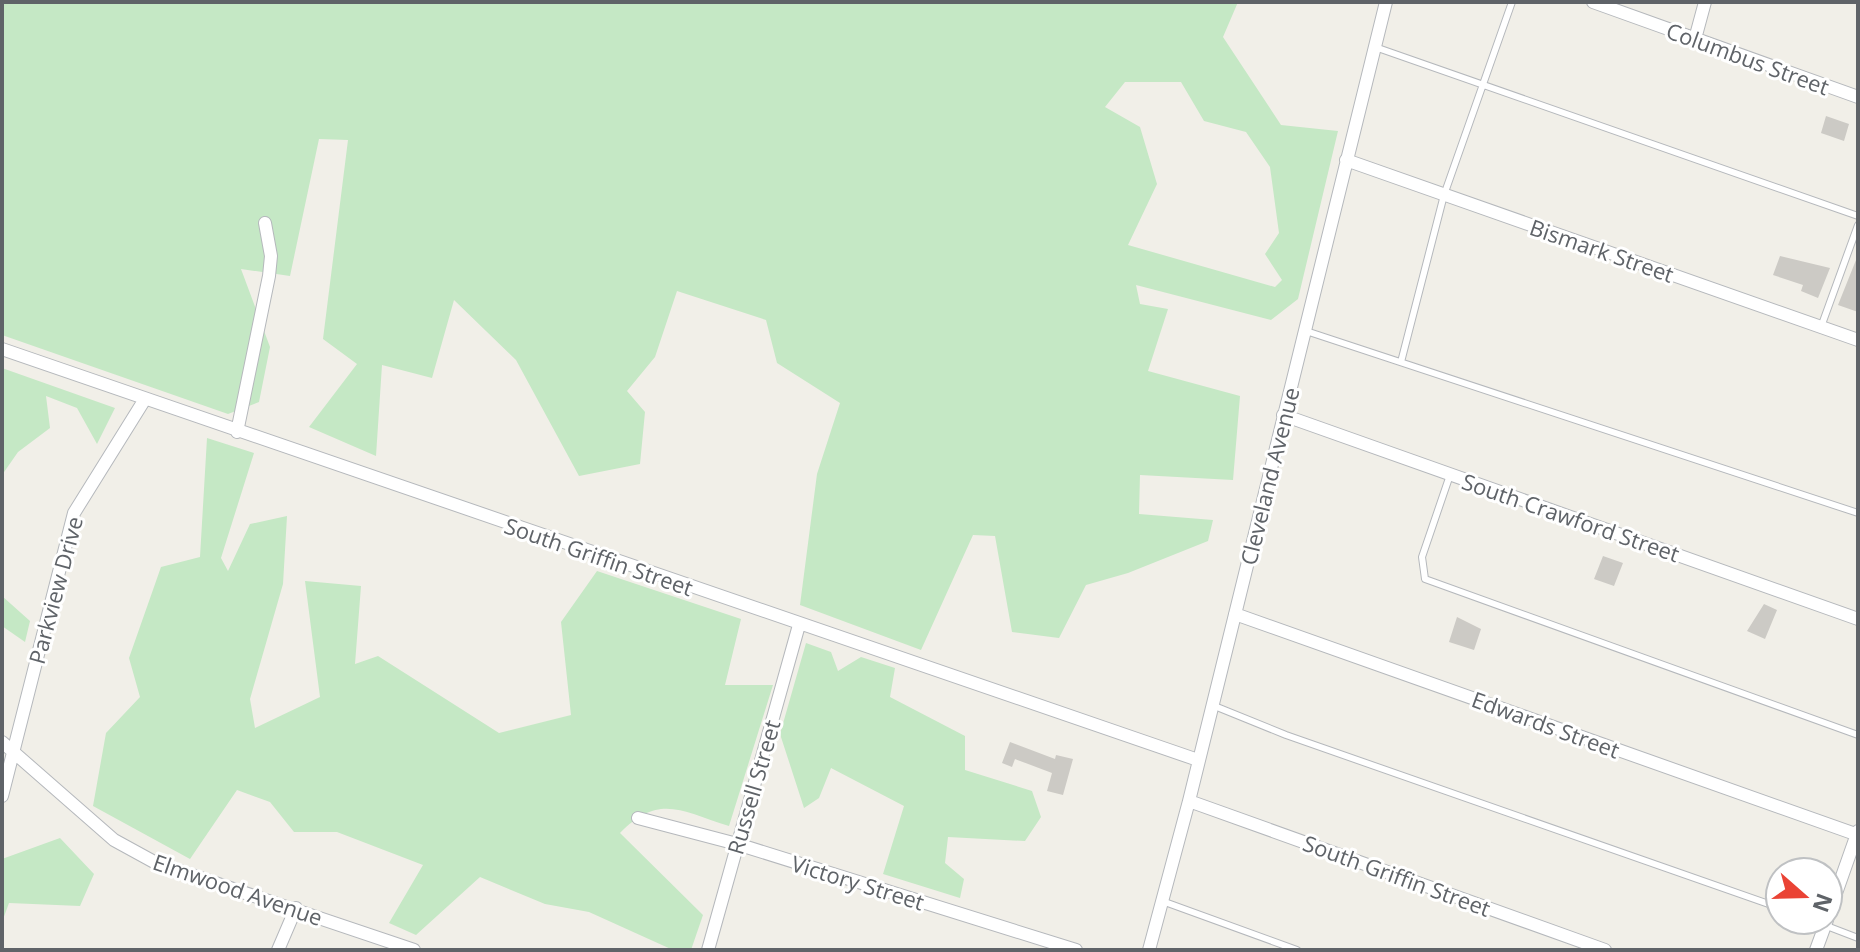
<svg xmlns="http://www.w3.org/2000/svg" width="1860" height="952" viewBox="0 0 1860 952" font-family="'Open Sans',sans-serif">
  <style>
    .green { fill: #c5e8c5; fill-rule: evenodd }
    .building { fill: #cccac5 }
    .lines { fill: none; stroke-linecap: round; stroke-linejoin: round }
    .service-casing { stroke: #b5b8bc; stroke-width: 8 }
    .minor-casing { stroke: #b5b8bc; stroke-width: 14 }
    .service { stroke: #fff; stroke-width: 6 }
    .minor { stroke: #fff; stroke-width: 12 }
    .labels { text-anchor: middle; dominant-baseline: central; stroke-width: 6; stroke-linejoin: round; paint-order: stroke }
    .street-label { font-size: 22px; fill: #5f6368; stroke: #fff }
  </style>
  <rect width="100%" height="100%" fill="#f1efe8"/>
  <path class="green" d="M2 2H1238L1223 37 1281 125 1338 131 1298 299 1271 320 1136 285 1140 304 1168 309 1148 371 1240 396 1233 480 1140 475 1139 514 1213 520 1208 541 1128 573 1086 585 1059 638 1012 632 995 536 973 535 921 650 800 605 817 474 840 403 777 363 766 320 677 291 655 357 627 391 645 412 640 464 579 476 516 360 454 300 432 378 382 365 376 456 309 427 357 364 323 339 348 140 319 139 290 276 241 269 270 347 259 402 228 414 2 335ZM1125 82H1181L1204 121 1246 132 1270 167 1279 233 1265 254 1282 280 1275 287 1128 245 1157 184 1140 127 1105 107Z
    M2 368 115 408 97 444 77 408 46 396 50 428 18 452 2 475Z
    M207 438 254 453 221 558 228 571 250 524 287 516 283 584 250 699 255 728 320 697 305 581 361 586 355 664 378 656 499 733 571 715 561 622 597 571 741 619 725 685H773L729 826C681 811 659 793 620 833L703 915 691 950H673L589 912 545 904 480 877 416 935 389 923 423 865 337 832H294L270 802 237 790 190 859 93 806 106 733 140 697 129 658 161 567 200 557Z
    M2 596 30 621 25 642 2 626Z
    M806 643 831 652 838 671 861 657 895 668 890 697 965 736V770L1032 791 1041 817 1025 841 948 837 945 863 964 879 960 898 883 874 904 806 831 768 819 798 804 808 780 734Z
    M60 838 94 874 80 906 9 903 2 922V859Z"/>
  <path class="building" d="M1826 116 1849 124 1844 141 1821 133Z
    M1858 255V312L1838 305Z
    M1780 256 1830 268 1818 298 1801 291 1803 285 1773 275Z
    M1603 556 1623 563 1614 586 1594 579Z
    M1764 604 1777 610 1765 639 1747 631Z
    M1457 617 1481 629 1474 650 1449 642Z
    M1010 742 1055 759 1056 755 1073 759 1063 795 1047 791 1052 773 1015 759 1012 767 1002 763Z"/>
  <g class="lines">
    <g class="service-casing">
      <path id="service" d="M1375 47 1858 216
        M1821 327 1858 225
        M1306 331 1858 513
        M1401 362 1444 195 1512 2
        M1450 475 1422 557 1425 579 1858 735
        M1212 705 1286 735 1780 908
        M1162 901 1297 950
        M1811 920 1858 938"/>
    </g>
    <g class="minor-casing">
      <path id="minor" d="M1593 2 1858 97
        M1695 39 1705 2
        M1346 160 1858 340
        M2 349 1198 760
        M1283 415 1858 619
        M237 432 269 276 271 256 265 223
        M1235 614 1858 835
        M2 742 114 840 156 863 414 950
        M2 796 74 513 145 399
        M1189 801 1605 950
        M638 818 737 844 1076 950
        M1828 916 1858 831
        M278 950 296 908
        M708 950 799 625
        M1149 950 1189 801 1386 2
        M1816 950 1827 920"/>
    </g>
    <use href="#service" class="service"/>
    <use href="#minor" class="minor"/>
  </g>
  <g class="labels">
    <g class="street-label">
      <text transform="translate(1748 58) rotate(20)">Columbus Street</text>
      <text transform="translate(1602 250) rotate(19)">Bismark Street</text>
      <text transform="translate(1269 476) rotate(-76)">Cleveland Avenue</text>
      <text transform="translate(1571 517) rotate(19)">South Crawford Street</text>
      <text transform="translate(599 556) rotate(19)">South Griffin Street</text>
      <text transform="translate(55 590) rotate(-75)">Parkview Drive</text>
      <text transform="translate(1546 724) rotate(20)">Edwards Street</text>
      <text transform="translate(753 787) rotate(-74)">Russell Street</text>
      <text transform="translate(1397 875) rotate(20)">South Griffin Street</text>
      <text transform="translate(858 882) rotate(17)">Victory Street</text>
      <text transform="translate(238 889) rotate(19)">Elmwood Avenue</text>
    </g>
  </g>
  <rect width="1860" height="952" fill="none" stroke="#5f6368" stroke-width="8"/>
  <g transform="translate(1804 896) rotate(110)"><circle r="38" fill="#ffffff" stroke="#bfc1c3" stroke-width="2"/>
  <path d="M0-6L14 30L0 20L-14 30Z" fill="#ea4335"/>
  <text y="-12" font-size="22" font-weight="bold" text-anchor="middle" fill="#5f6368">N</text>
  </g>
</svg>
